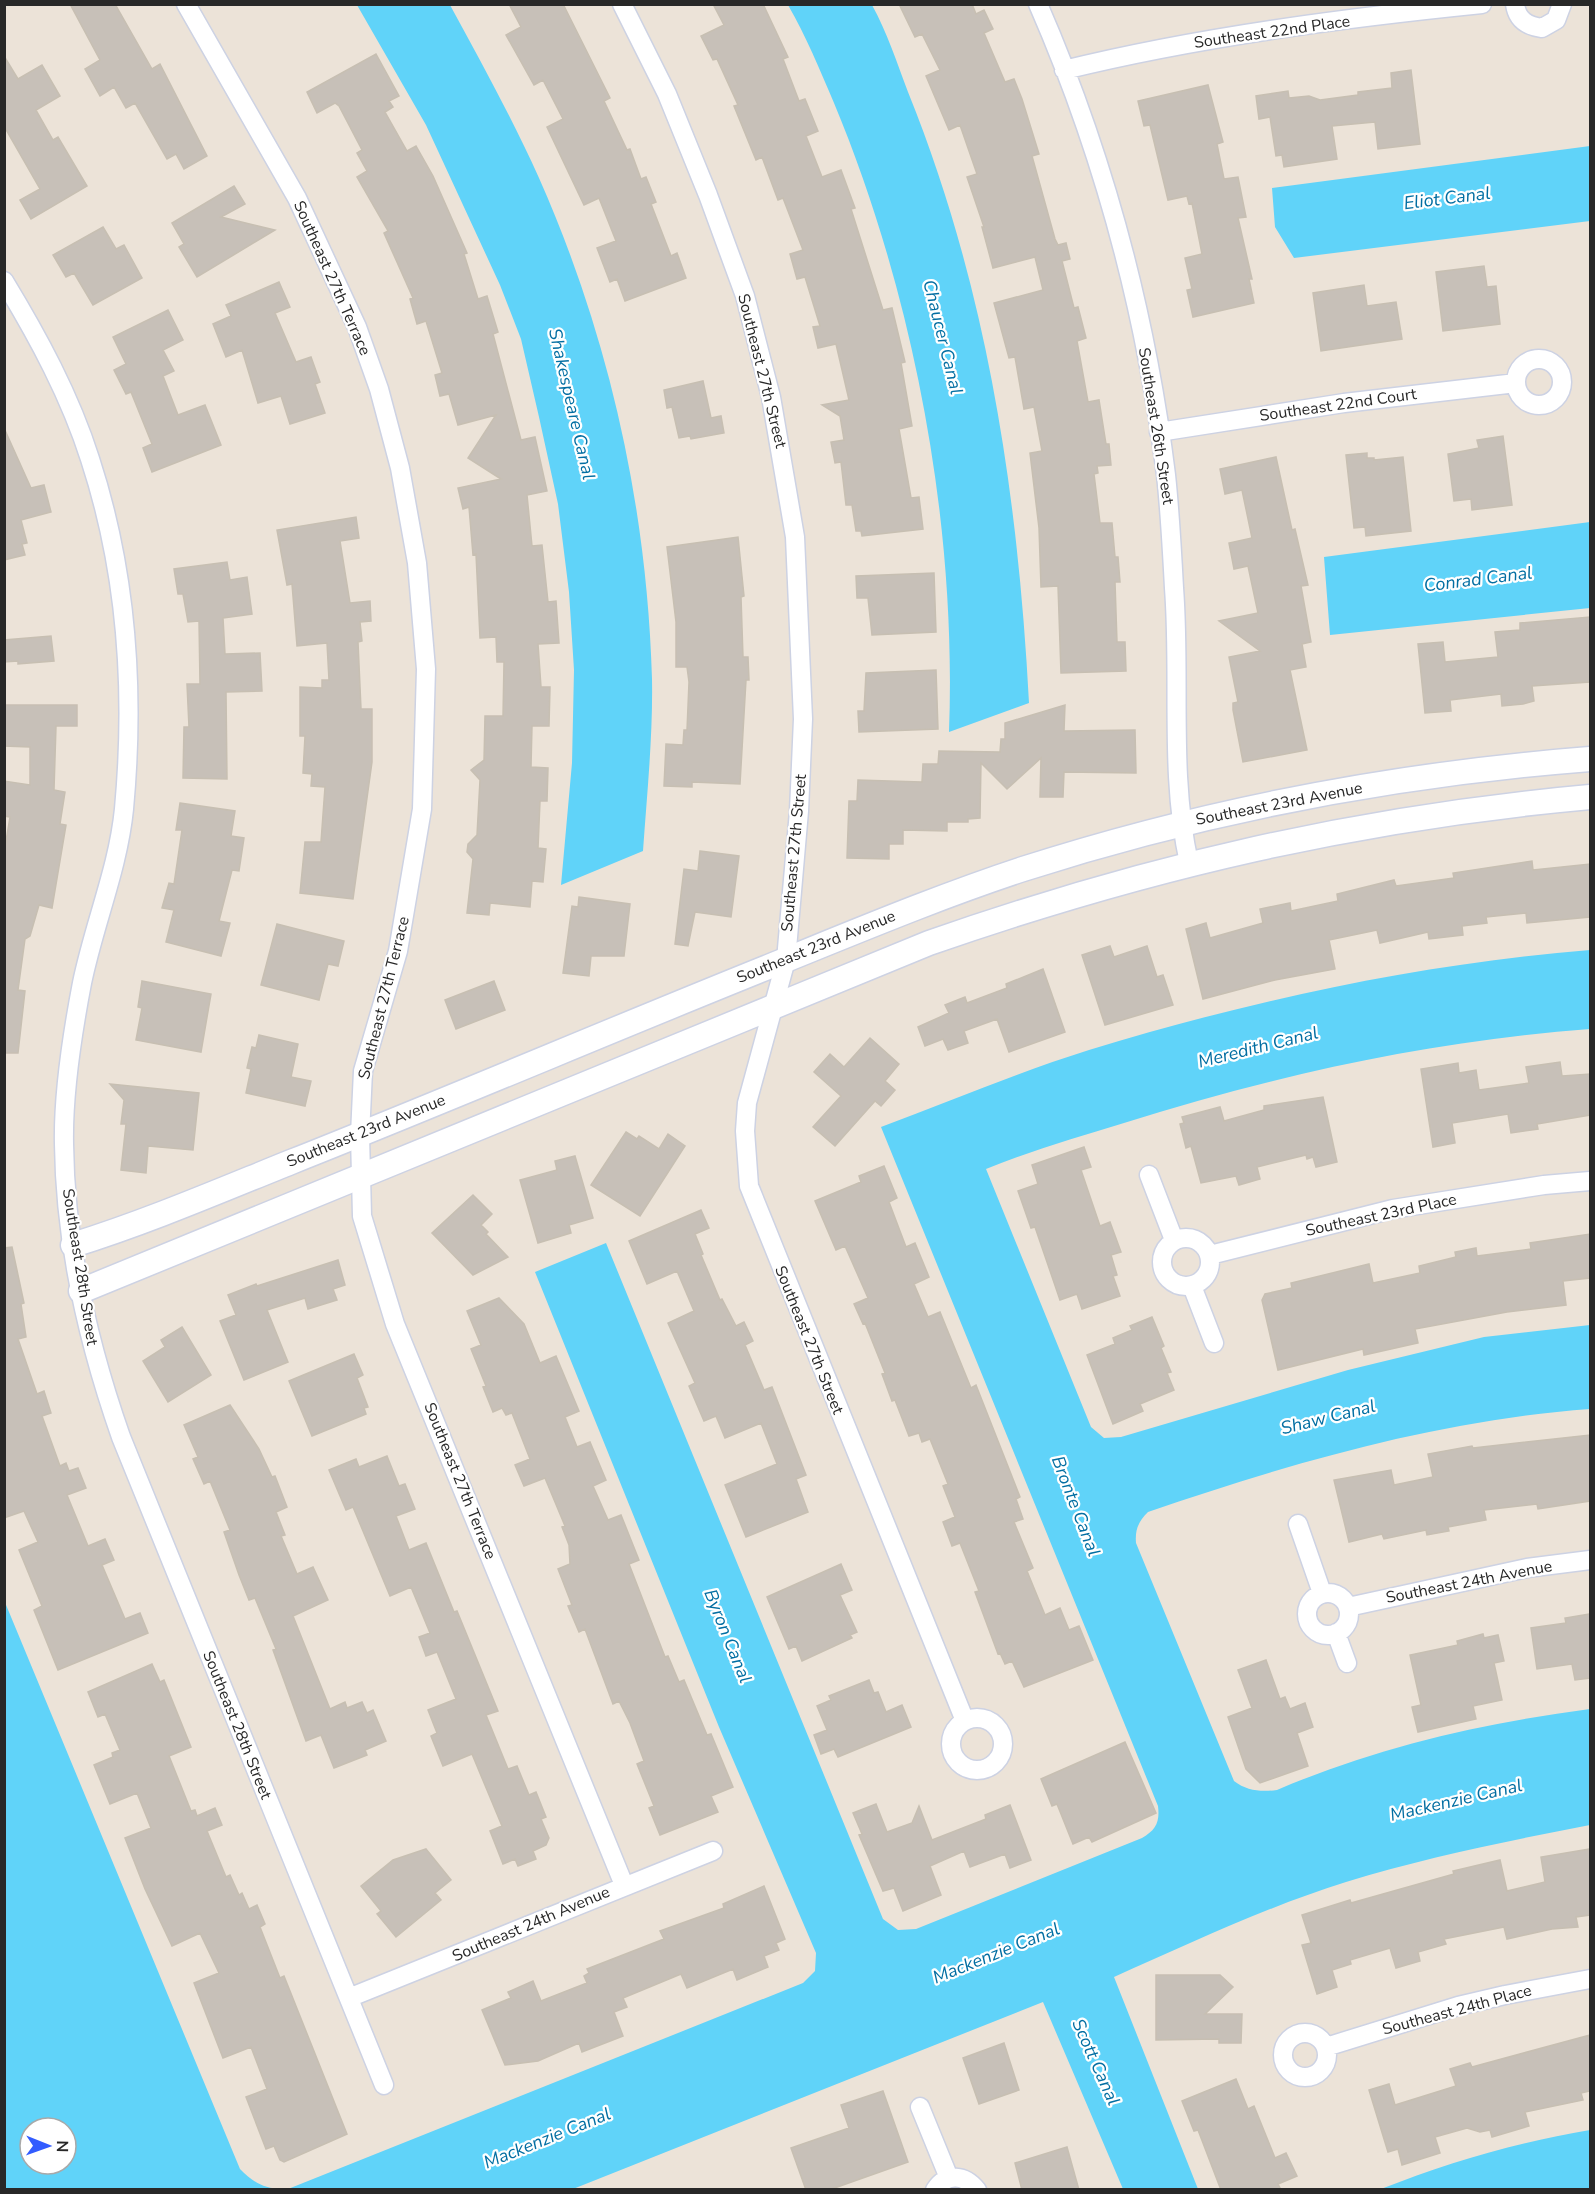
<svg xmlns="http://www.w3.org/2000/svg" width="1595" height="2194" viewBox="0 0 1595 2194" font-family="'Nunito Sans',sans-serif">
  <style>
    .water { fill: #60d3f9; fill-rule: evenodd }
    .building { fill: #c7c0b8; stroke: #c7bfb2; stroke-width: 1.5 }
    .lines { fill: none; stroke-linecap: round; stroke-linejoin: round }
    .minor-casing { stroke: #cdd2e3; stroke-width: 21 }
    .tertiary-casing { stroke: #cdd2e3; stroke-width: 27 }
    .minor { stroke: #fff; stroke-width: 18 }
    .tertiary { stroke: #fff; stroke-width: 24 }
    .labels { text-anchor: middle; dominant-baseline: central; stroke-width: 4.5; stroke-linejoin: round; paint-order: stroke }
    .street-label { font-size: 16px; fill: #282828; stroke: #fff }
    .water-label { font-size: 18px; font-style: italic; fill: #026ea2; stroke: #fff }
  </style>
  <rect width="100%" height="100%" fill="#ece3d8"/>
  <path class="water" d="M357 5H450C481 62 512 118 539 178 609 336 647 506 652 679 653 736 647 794 643 851L561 885 572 763 574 670 569 592 558 504 539 417 521 339 500 285 426 125Z
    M788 5H872C887 32 897 63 908 92 987 287 1018 494 1029 703L949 732C957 524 914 295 834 103 820 70 806 36 788 5Z
    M1590 146V221L1294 258 1275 227 1272 188Z
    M1590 522V608L1330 635 1324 557Z
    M1590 950V1029C1432 1041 1275 1075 1124 1123 1078 1137 1030 1151 986 1169L1091 1427 1104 1438 1121 1437 1348 1370 1484 1337 1590 1325V1409C1439 1420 1291 1463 1148 1512 1138 1522 1135 1530 1136 1543L1234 1781C1247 1791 1261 1792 1277 1790 1377 1747 1483 1723 1590 1709V1825C1508 1841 1427 1857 1346 1882 1266 1907 1191 1943 1114 1977L1198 2189H1123L1043 2002 573 2189H288L803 1983 815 1971 816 1953 719 1727 535 1272 606 1243 883 1919 898 1930 916 1929 1142 1838C1156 1830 1160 1822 1158 1806L881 1127C950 1101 1019 1072 1089 1050 1252 1000 1421 964 1590 950Z
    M4 1600 240 2169C253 2182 264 2189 282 2189H5ZM30 2128H66V2164H30Z
    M1590 2130V2189H1381C1449 2162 1518 2142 1590 2130Z"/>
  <path class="building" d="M70 4H115L152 69 160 64 207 156 184 169 176 154 167 159 135 103 126 108 114 87 100 96 85 69 100 60Z
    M509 4H563L610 98 604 101 627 150 630 149 641 179 646 177 656 202 651 204 671 256 677 253 686 278 625 301 617 279 610 282 597 248 616 241 599 198 584 205 547 127 563 119 543 80 534 85 506 35 521 27Z
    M713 4H763L788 57 783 59 799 101 805 99 818 131 806 136 822 177 841 170 855 208 851 209 883 310 892 308 905 362 901 363 912 426 899 429 911 498 919 497 923 529 862 536 861 531H856L852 505H846L841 462 835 463 831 442 844 440 840 416 822 405 849 400 836 344 818 348 813 327 820 326 805 277 797 279 790 254 803 250 783 198 778 200 762 157 756 160 734 106 738 105 717 59 713 60 701 36 724 25Z
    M899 4H972L976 14 984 10 993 29 984 33 1005 82 1014 79 1022 99 1039 154 1032 156 1055 239 1058 245 1066 243 1070 259 1062 261 1074 308 1078 307 1086 338 1077 341 1088 402 1099 400 1106 444H1109L1111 465 1097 466 1098 473 1094 474 1100 523H1112L1115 557H1118L1120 582H1115L1117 642H1125L1126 671 1061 673 1058 586 1041 587 1039 528 1030 453 1042 451 1034 407 1024 409 1015 357 1009 358 994 303 1043 290 1035 257 993 268 982 227H984L967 177 977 174 960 125 949 130 926 76 940 70 922 34 915 37Z
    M376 54 399 96 389 101 393 107 385 112 407 151 416 146 433 176 467 253 464 254 478 299 487 296 498 332 493 334 521 440 535 437 547 491 527 495 532 546 542 545 548 602 556 601 559 643 538 644 541 687H550L549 726H532L531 767 548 768 547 801H540L538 848 546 849 543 882 532 881 530 907 490 903 489 915 467 913 473 859 467 852 468 844 477 835 480 780 471 770 484 760 485 716H503L504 662H497L496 637 480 638 476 554 473 555 469 507 463 509 458 488 501 479 468 458 496 415 458 425 449 394 440 396 435 375 442 373 426 321 417 324 410 299 413 298 384 233 388 231 357 177 367 171 357 153 362 150 339 106 335 103 317 113 307 92Z
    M4 56 18 79 42 65 60 96 36 110 53 140 58 137 87 186 31 219 20 200 40 189 4 126Z
    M1411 70 1420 144 1378 149 1375 122 1332 126 1337 159 1284 167 1282 155 1276 156 1270 117 1259 119 1256 96 1288 91 1289 98 1309 96 1320 100 1358 95V92L1392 88 1391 73Z
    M1208 85 1223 142 1217 144 1224 179 1238 177 1246 217 1238 218 1252 279H1249L1254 303 1193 317 1187 290 1192 289 1185 258 1202 254 1192 203 1189 204 1187 196 1168 200 1150 125 1144 126 1138 101Z
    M234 186 245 204 221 217 275 230 197 277 179 247 184 244 172 223Z
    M103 227 116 249 124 245 142 278 93 305 74 273 66 277 53 255Z
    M1484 266 1487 287 1496 286 1500 324 1443 331 1436 272Z
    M279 282 290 307 275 313 296 362 311 357 320 382 315 384 325 413 290 424 281 396 258 403 242 350 226 357 213 324 231 316 226 305Z
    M1364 285 1367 306 1396 302 1402 339 1321 351 1313 293Z
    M168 310 183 340 163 350 174 371 163 376 178 415 205 405 221 445 152 472 143 448 152 444 131 392 126 394 114 370 126 364 113 337Z
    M703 381 711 418 721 416 724 433 691 439 690 436 679 438 672 407 667 408 664 390Z
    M4 428 31 488 44 485 51 512 21 520 27 543 22 544 25 555 4 560Z
    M1503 436 1512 505 1472 510 1471 499 1454 501 1448 454 1479 448 1477 440Z
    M1367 453V458H1374V460L1403 457 1411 531 1366 536 1365 527 1354 528 1346 455Z
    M1276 457 1292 530 1295 529 1308 585 1301 586 1311 642 1302 644 1306 667 1290 670 1307 750 1243 762 1233 710V703L1238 702 1229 657 1260 651 1219 621 1258 613 1248 566 1234 569 1229 543 1252 538 1242 490 1225 494 1220 469Z
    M356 517 359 538 340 541 350 603 370 601 371 621 360 622 362 641 358 642 361 709H372V762L353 899 300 893 305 842H321L325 787 311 786 312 774 303 773 305 736H300V687L322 688V680H329L327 643 297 646 292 584 287 585 277 530Z
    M738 537 744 596 741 597 743 657H748L749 680H746L740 784 692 782V787L664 786 666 744 683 745 684 730H687L689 682 687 667H676V622L667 547Z
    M227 562 230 580 247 577 252 614 223 618 225 654 260 653 262 691 226 692 227 779 183 778 184 727H189L187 684H200L199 621 188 622 183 594H178L174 569Z
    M934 573 936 632 872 635 868 598H857L856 576Z
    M1590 617V682L1532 686 1534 701 1523 704 1502 706 1501 694 1450 700 1451 711 1425 713 1418 644 1443 642 1445 662 1498 657 1495 632 1520 630V623Z
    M51 636 54 661 18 664V661L4 662V640Z
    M936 670 938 729 859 732 858 711H864L866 673Z
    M4 705H77V726H56L54 790 65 792 60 824 66 825 52 908 39 905 30 936 25 939 18 990 25 991 18 1053H4V853L10 817 4 816V781L30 785V747L4 746Z
    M1065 705 1064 731 1135 730 1136 773 1064 772 1063 797H1040L1041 758 1007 789 981 763 980 818 968 819V822H947V831L903 830V844H889V859L847 858 849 801H857L858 780 922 782 923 764H938L939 751 1000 752 1001 739H1005V723Z
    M180 803 235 811 231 836 244 838 239 871 232 870 219 921 230 923 221 956 166 942 174 910 162 908 169 883 174 884 182 830H176Z
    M700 851 739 856 731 917 695 912 688 946 675 944 684 869 698 871Z
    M1532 861 1533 870 1590 864V917L1527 923 1526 913 1486 917 1487 923 1462 926 1463 935 1429 939 1428 932 1380 943 1377 930 1329 940 1335 969 1275 980 1203 999 1186 929 1206 923 1210 938 1263 923 1260 909 1290 903 1291 911 1338 901 1337 894 1394 880 1396 886 1454 878 1453 873Z
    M579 897 630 904 624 956H591L589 976 563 973 572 906 578 907Z
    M277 924 344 941 338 966 328 964 319 1000 261 985Z
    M1110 946 1114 957 1147 946 1157 977 1163 975 1173 1005 1105 1025 1082 955Z
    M1043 969 1065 1032 1009 1052 997 1019 964 1031 968 1043 948 1050 943 1039 925 1046 918 1027 949 1013 945 1005 965 997 967 1003 1007 988 1006 984Z
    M142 981 211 994 201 1052 136 1040 142 1008 138 1007Z
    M494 981 505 1010 456 1029 445 1000Z
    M259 1035 298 1044 291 1077 311 1081 305 1106 246 1093 251 1069 247 1068 252 1047 256 1048Z
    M870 1038 899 1064 885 1081 895 1090 881 1106 875 1101 835 1146 813 1127 841 1096 814 1072 830 1054 844 1067Z
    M1560 1062 1562 1076 1590 1074V1115L1537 1124 1538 1129 1511 1133 1508 1114 1452 1123 1455 1143 1433 1147 1421 1069 1458 1063 1459 1073 1476 1070 1479 1090 1529 1083 1526 1067Z
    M110 1084 199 1093 193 1150 148 1146 146 1173 121 1170 126 1124H121L124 1100Z
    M1323 1097 1337 1162 1316 1167 1313 1157 1307 1159 1306 1155 1257 1167 1260 1179 1239 1185 1236 1176 1201 1183 1191 1146 1186 1148 1180 1124 1184 1123 1182 1117 1220 1107 1224 1121 1264 1110V1106Z
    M626 1132 637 1139 639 1136 659 1149 668 1134 685 1146 640 1216 591 1185Z
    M1084 1147 1091 1167 1081 1170 1100 1226 1110 1222 1121 1252 1111 1255 1117 1275 1113 1276 1120 1296 1082 1309 1077 1294 1060 1300 1035 1227 1031 1228 1018 1191 1038 1184 1032 1165Z
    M575 1156 593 1218 569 1225 571 1233 538 1243 520 1180 557 1170 555 1161Z
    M884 1166 897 1198 889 1202 906 1247 915 1243 929 1277 914 1284 928 1317 940 1312 971 1388 976 1385 1020 1497 1016 1499 1023 1519 1014 1522 1033 1568 1027 1571 1045 1615 1060 1608 1069 1630 1079 1626 1093 1660 1024 1687 1012 1661 1005 1664 1000 1653 998 1654 975 1592 979 1591 960 1543 952 1546 943 1522 955 1517 943 1486 948 1484 930 1439 922 1442 919 1433 909 1436 895 1400 892 1401 882 1374 885 1373 865 1323 863 1324 854 1304 868 1298 845 1246 836 1250 815 1201 861 1182 859 1176Z
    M473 1195 492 1214 481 1225 488 1232 486 1234 508 1257 473 1275 432 1233Z
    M701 1210 709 1228 695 1234 703 1254 701 1255 720 1300 722 1299 736 1326 744 1322 753 1341 745 1345 764 1390 772 1387 806 1475 796 1479 808 1512 746 1537 725 1485 777 1464 761 1423 725 1438 716 1416 704 1421 689 1386 695 1383 668 1323 694 1311 677 1271 647 1284 629 1241Z
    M1590 1234V1278L1563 1281 1566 1305 1507 1312 1415 1329 1418 1343 1364 1355 1363 1349 1278 1370 1262 1300 1265 1294 1292 1288 1291 1283 1369 1264 1373 1283 1420 1273 1419 1266 1456 1257 1455 1252 1476 1248 1477 1256 1531 1249 1530 1243Z
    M12 1247 24 1303 21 1304 26 1337 18 1339 37 1394 44 1391 51 1413 42 1416 60 1466 66 1463 69 1471 78 1468 86 1488 67 1495 88 1546 105 1539 114 1560 102 1565 125 1619 140 1613 148 1633 58 1670 34 1610 42 1606 19 1550 38 1542 24 1511 4 1518V1248Z
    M338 1260 345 1285 333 1289 337 1300 308 1309 305 1298 267 1310 288 1362 244 1380 220 1321 236 1315 228 1295 256 1284 257 1286Z
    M499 1298 524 1324 540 1363 556 1356 579 1411 565 1417 577 1447 590 1442 606 1480 593 1486 608 1520 621 1515 639 1560 629 1564 665 1657 668 1656 679 1682 684 1680 707 1735 711 1734 733 1787 711 1796 718 1812 660 1835 649 1808 654 1806 637 1764 644 1761 630 1723 619 1701 613 1704 585 1629 579 1632 568 1606 572 1605 558 1569 570 1564 569 1545 562 1527 565 1526 545 1478 524 1486 515 1465 530 1459 512 1413 506 1415 502 1408 493 1412 483 1387 486 1386 471 1349 481 1345 467 1311Z
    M1152 1317 1164 1346 1161 1348 1171 1372 1167 1373 1174 1390 1140 1404 1143 1411 1113 1424 1087 1355 1115 1344 1113 1338 1132 1330 1130 1326Z
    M182 1327 211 1375 168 1402 143 1361 165 1347 161 1340Z
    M354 1354 363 1375 357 1378 368 1407 364 1408 366 1414 312 1436 289 1381Z
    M230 1405 259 1449 272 1477 275 1476 287 1507 276 1512 285 1535 281 1536 297 1574 313 1567 328 1600 293 1616 330 1709 345 1702 347 1708 362 1702 367 1713 373 1710 386 1741 365 1750 367 1755 334 1768 321 1735 306 1741 273 1650 276 1649 255 1598 249 1600 239 1575 224 1532 230 1530 210 1481 204 1484 193 1459 198 1457 184 1425Z
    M1590 1435V1501L1538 1509 1537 1504 1484 1510 1486 1520 1448 1527 1449 1531 1427 1535 1426 1530 1384 1539 1382 1534 1349 1542 1334 1480 1391 1470 1394 1485 1433 1477 1428 1454 1472 1446 1473 1448Z
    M387 1456 399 1486 405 1484 415 1509 396 1516 409 1550 426 1543 454 1612 457 1611 498 1711 486 1715 508 1769 517 1766 529 1795 536 1792 546 1817 541 1819 549 1838 546 1845 533 1851 536 1859 518 1866 515 1859 503 1864 490 1831 502 1826 472 1754 443 1766 431 1736 437 1733 428 1710 456 1699 437 1652 426 1656 419 1637 430 1633 411 1587 390 1596 353 1507 346 1510 329 1470 356 1459 359 1467Z
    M841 1564 852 1590 840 1595 857 1632 850 1635 852 1638 802 1661 796 1646 789 1649 767 1597Z
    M1590 1614V1678L1575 1680 1572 1664 1537 1669 1531 1628 1566 1623 1565 1618Z
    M1483 1634 1484 1638 1498 1635 1504 1661 1494 1663 1502 1700 1473 1706 1476 1719 1418 1732 1412 1707 1421 1705 1410 1655 1458 1645 1457 1641Z
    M1266 1660 1280 1699 1285 1697 1290 1709 1305 1703 1313 1727 1297 1733 1308 1766 1260 1783 1246 1769 1228 1717 1252 1708 1238 1670Z
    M152 1664 160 1682 164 1680 191 1747 169 1756 191 1811 195 1810 197 1816 215 1808 222 1825 207 1831 226 1877 230 1875 239 1895 242 1893 249 1909 257 1905 265 1924 260 1927 280 1978 284 1976 347 2134 284 2162 280 2160 274 2146 266 2149 246 2097 267 2089 251 2047 223 2058 194 1983 219 1973 200 1933 172 1946 145 1889 125 1838 151 1828 137 1793 110 1804 94 1765 113 1757 112 1753 120 1750 105 1714 98 1717 88 1692Z
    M869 1680 874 1693 878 1692 886 1712 902 1705 911 1727 838 1757 834 1749 821 1754 814 1735 827 1730 817 1706 831 1700 829 1696Z
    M1125 1742 1156 1813 1092 1842 1089 1837 1073 1844 1057 1804 1052 1806 1041 1779Z
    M876 1804 887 1832 912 1823 919 1806 932 1840 986 1819 985 1815 1010 1805 1031 1860 1010 1868 1005 1854 970 1867 964 1851 930 1866 941 1895 903 1911 894 1888 883 1891 859 1835 862 1834 853 1813Z
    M426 1849 451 1880 435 1893 441 1900 396 1937 377 1914 381 1911 361 1886 393 1860Z
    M1590 1849V1915L1576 1917 1578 1927 1552 1929 1507 1939 1504 1927 1444 1939 1446 1944 1418 1952 1420 1961 1396 1968 1390 1948 1350 1960 1351 1964 1332 1970 1337 1987 1317 1994 1302 1945 1311 1943 1302 1915 1350 1900 1351 1903 1454 1874 1453 1871 1500 1860 1507 1891 1545 1882 1541 1857Z
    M764 1886 785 1939 776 1943 779 1950 764 1956 768 1967 737 1980 733 1969 687 1988 681 1974 623 1998 627 2007 614 2012 623 2036 582 2052 579 2043 538 2061 505 2065 482 2010 511 1998 508 1992 533 1981 541 2001 587 1983 584 1976 589 1973 587 1969 664 1939 660 1931 724 1908 723 1904Z
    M1156 1975H1220L1233 1987 1205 2014H1242L1241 2043H1219V2039L1156 2040Z
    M1590 2035V2091L1581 2093 1583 2100 1525 2112 1529 2126 1492 2137 1490 2130 1480 2132 1467 2128 1435 2137 1440 2153 1402 2165 1398 2149 1388 2152 1369 2090 1389 2084 1395 2105 1456 2086 1450 2069 1470 2063 1472 2067Z
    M1004 2043 1019 2090 979 2104 963 2058Z
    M1236 2079 1248 2109 1254 2106 1275 2158 1286 2153 1297 2176 1278 2184 1281 2190H1221L1198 2130 1194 2131 1182 2101Z
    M883 2091 908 2162 829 2190H806L791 2148 849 2128 841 2105Z
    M1067 2147 1079 2190H1022L1015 2163Z"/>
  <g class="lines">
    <g class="minor-casing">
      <path id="minor" d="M186 4 297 198 357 327 379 389 400 468 417 563 426 669 422 809 398 951 363 1071 360 1135 362 1216 395 1324 624 1885
        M622 4 667 94 708 195 745 296 771 397 795 537 803 719 799 811 786 960 747 1103 745 1131 749 1186 965 1721
        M1038 4C1103 153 1146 314 1166 475 1170 512 1172 550 1174 588 1181 679 1169 773 1189 863
        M1515 4C1517 20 1527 26 1542 28L1556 20 1562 4
        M1064 70C1198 37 1344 18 1482 4
        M4 281C38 337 70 396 90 459 127 572 135 690 124 809 118 869 94 924 82 983 73 1030 63 1097 64 1144 65 1244 88 1343 121 1437L384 2085
        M1516 382a23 23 0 1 1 46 0a23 23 0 1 1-46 0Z
        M1159 432 1344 403 1516 383
        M1149 1175 1174 1240
        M1162 1262a24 24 0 1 1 48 0a24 24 0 1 1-48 0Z
        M1210 1255 1393 1209 1544 1185 1590 1181
        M1192 1286 1214 1343
        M1298 1524 1322 1593
        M1307 1614a21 21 0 1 1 42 0a21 21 0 1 1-42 0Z
        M1348 1607 1527 1568 1590 1560
        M1336 1633 1347 1663
        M951 1744a26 26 0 1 1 52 0a26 26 0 1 1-52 0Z
        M351 1997 713 1851
        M1283 2055a22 22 0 1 1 44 0a22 22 0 1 1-44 0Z
        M1326 2047 1458 2006 1505 1995 1590 1979
        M920 2107 949 2178
        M935 2190C947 2172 965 2175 977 2190"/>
    </g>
    <g class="tertiary-casing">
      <path id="tertiary" d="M73 1245C147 1222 219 1191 291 1162 455 1097 618 1027 783 961 862 929 941 896 1023 869 1207 810 1398 774 1590 759
        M81 1291 929 943C1150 866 1358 818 1590 797"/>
    </g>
    <use href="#minor" class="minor"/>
    <use href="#tertiary" class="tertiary"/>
  </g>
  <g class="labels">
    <g class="street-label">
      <text transform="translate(1272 32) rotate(-8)">Southeast 22nd Place</text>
      <text transform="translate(332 278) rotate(66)">Southeast 27th Terrace</text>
      <text transform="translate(762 371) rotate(76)">Southeast 27th Street</text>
      <text transform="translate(1338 405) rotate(-8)">Southeast 22nd Court</text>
      <text transform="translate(1156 426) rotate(81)">Southeast 26th Street</text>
      <text transform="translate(1279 804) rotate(-11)">Southeast 23rd Avenue</text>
      <text transform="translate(794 853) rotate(-85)">Southeast 27th Street</text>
      <text transform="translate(816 947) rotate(-22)">Southeast 23rd Avenue</text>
      <text transform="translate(384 998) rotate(-76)">Southeast 27th Terrace</text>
      <text transform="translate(366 1131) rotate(-22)">Southeast 23rd Avenue</text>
      <text transform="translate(1381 1215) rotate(-12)">Southeast 23rd Place</text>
      <text transform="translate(80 1267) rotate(81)">Southeast 28th Street</text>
      <text transform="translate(809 1340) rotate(68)">Southeast 27th Street</text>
      <text transform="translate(460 1481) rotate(68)">Southeast 27th Terrace</text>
      <text transform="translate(1469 1582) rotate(-11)">Southeast 24th Avenue</text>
      <text transform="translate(237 1725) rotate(68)">Southeast 28th Street</text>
      <text transform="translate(531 1924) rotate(-23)">Southeast 24th Avenue</text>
      <text transform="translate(1457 2010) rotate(-15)">Southeast 24th Place</text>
    </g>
    <g class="water-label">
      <text transform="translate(1447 198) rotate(-7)">Eliot Canal</text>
      <text transform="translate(943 337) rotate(76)">Chaucer Canal</text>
      <text transform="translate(572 404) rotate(77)">Shakespeare Canal</text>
      <text transform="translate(1478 579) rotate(-7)">Conrad Canal</text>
      <text transform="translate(1258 1047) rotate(-14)">Meredith Canal</text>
      <text transform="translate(1328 1417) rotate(-14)">Shaw Canal</text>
      <text transform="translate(1076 1506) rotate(69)">Bronte Canal</text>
      <text transform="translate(728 1636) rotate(68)">Byron Canal</text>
      <text transform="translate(1456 1800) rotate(-13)">Mackenzie Canal</text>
      <text transform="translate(996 1953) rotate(-22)">Mackenzie Canal</text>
      <text transform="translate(1096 2062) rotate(66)">Scott Canal</text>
      <text transform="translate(547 2138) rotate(-22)">Mackenzie Canal</text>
    </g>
  </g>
  <rect width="1595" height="2194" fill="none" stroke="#282828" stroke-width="12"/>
  <g transform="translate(48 2146) rotate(91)"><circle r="28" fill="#ffffff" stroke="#a9a9a9" stroke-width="1.5"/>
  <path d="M0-4.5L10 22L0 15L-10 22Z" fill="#325cff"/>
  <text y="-9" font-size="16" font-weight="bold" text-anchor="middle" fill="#282828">N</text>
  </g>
</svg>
